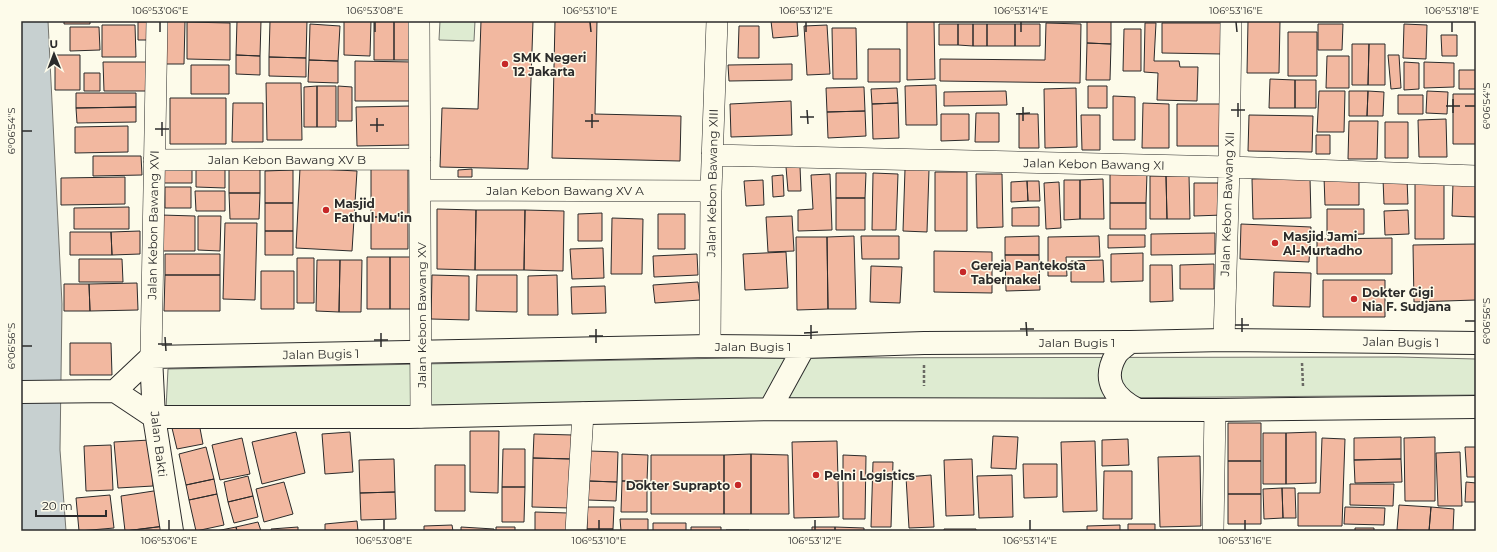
<svg xmlns="http://www.w3.org/2000/svg" width="1497" height="552" viewBox="0 0 1497 552" font-family="Montserrat,sans-serif">
  <style>
    .green { fill: #deebd1; stroke: #74746e }
    .water { fill: #c7d0d0; stroke: #74746e }
    .building { fill: #f2b8a0; stroke: #2b2b2b }
    .lines { fill: none; stroke-linecap: round; stroke-linejoin: round }
    .street-casing { stroke: #2b2b2b; stroke-width: 22 }
    .secondary-casing { stroke: #2b2b2b; stroke-width: 24 }
    .path { stroke: #6a6964; stroke-width: 2.5; stroke-dasharray: 3 2; stroke-linecap: butt }
    .street { stroke: #fdfbea; stroke-width: 21 }
    .secondary { stroke: #fdfbea; stroke-width: 22 }
    .ticks { fill: none; stroke: #2b2b2b; stroke-width: 1.5 }
    .poi-dot { fill: #c62828; stroke: #fdfbea; stroke-width: 1.5 }
    .labels { text-anchor: middle; dominant-baseline: central; stroke-width: 3; stroke-linejoin: round; paint-order: stroke }
    .poi-label { font-size: 12px; font-weight: bold; fill: #2b2b2b; stroke: #fdfbea; text-anchor: start }
    .street-label { font-size: 12px; fill: #2b2b2b; stroke: #fdfbea }
    .neatline { fill: none; stroke: #2b2b2b; stroke-width: 1.5 }
    .ticks-label { font-size: 10px; text-anchor: middle; fill: #2b2b2b }
  </style>
  <rect width="100%" height="100%" fill="#fdfbea"/>
  <path class="green" d="M440 21H475L474 41 439 40Z
    M1399 357 1476 359V395L728 401 166 409 168 369 731 358Z"/>
  <path class="water" d="M21 21H48L62 304 60 450 66 531H21Z"/>
  <path class="building" d="M64 21H90V24H64Z
    M165 21H185L184 64H164Z
    M237 21H261L260 56 236 55Z
    M270 21H307L306 58 269 57Z
    M344 21H371L370 56 344 55Z
    M374 21H394V60H374Z
    M394 21H417V60H394Z
    M481 21H533L528 169 440 167 442 108 478 109Z
    M555 21H597L595 114 681 116 680 161 552 158Z
    M771 21H797L798 36 773 38Z
    M907 21H934L935 79 907 80Z
    M1087 21H1111V44L1087 43Z
    M1248 21H1280L1279 73H1247Z
    M138 22H152V40H138Z
    M187 22 230 23V60L187 59Z
    M1046 23 1081 24 1080 83 940 81V59L1045 60Z
    M1145 23H1156L1154 61H1179L1180 67H1198L1197 101 1157 100 1158 73 1144 72Z
    M1162 23H1221L1222 54 1162 53Z
    M310 24 340 26 338 61 309 60Z
    M939 24H958V45H939Z
    M958 24H973V46L958 45Z
    M973 24H987V46H973Z
    M987 24H1015V46H987Z
    M1015 24H1040V46H1015Z
    M1318 24H1343L1342 50H1318Z
    M1404 24 1427 25 1426 59 1403 58Z
    M102 25H135L136 57H102Z
    M827 25 830 74 807 75 804 26Z
    M739 26H759V58H738Z
    M70 27H99L100 50 70 51Z
    M832 28H856L857 79H833Z
    M1124 29H1141V71H1123Z
    M1288 32H1317V76H1288Z
    M1441 35H1457V56H1442Z
    M1087 43 1111 44 1110 80H1086Z
    M1352 44H1369L1368 85H1352Z
    M1369 44H1385V85H1368Z
    M868 49H900V82H868Z
    M55 55H80V90H55Z
    M236 55 260 56V75L236 74Z
    M1388 55H1399L1401 88 1391 89Z
    M1327 56H1349V88H1326Z
    M269 57 306 58V77L269 76Z
    M309 60 338 61V83L308 82Z
    M355 61 412 62V101H355Z
    M103 62H147V91H104Z
    M1404 62 1419 63V89L1404 90Z
    M1424 62 1454 63V87L1424 88Z
    M792 64V80L729 81 728 65Z
    M191 65H229V94H191Z
    M1459 70H1476V89H1459Z
    M84 73H100V91H84Z
    M1270 79 1295 80V108H1269Z
    M1295 80H1316V108H1295Z
    M266 83H301L302 140H267Z
    M936 85 937 125H906L905 86Z
    M317 86H336V127H317Z
    M317 86V127H304V87Z
    M338 86 352 87V121H338Z
    M1088 86H1107V108H1088Z
    M864 87 865 111 827 112 826 88Z
    M897 88 898 103 872 104 871 89Z
    M1076 88 1077 147 1045 148 1044 89Z
    M1006 91 1007 105 944 106V92Z
    M1319 91H1345L1344 132H1317Z
    M1349 91H1368L1367 116H1349Z
    M1368 91 1384 92 1383 116H1367Z
    M1427 91 1448 92 1447 114 1426 113Z
    M76 93H136V107L76 108Z
    M1453 94H1476V144H1453Z
    M1398 95H1423V114H1398Z
    M1113 96 1135 97V140H1113Z
    M170 98H226V144H170Z
    M791 101 792 135 731 137 730 104Z
    M233 103H263V142H232Z
    M898 103 899 138 873 139 872 104Z
    M1143 103 1169 104V148H1142Z
    M1177 104H1228L1229 146H1177Z
    M410 106V145L357 146 356 107Z
    M136 107V122L77 123 76 108Z
    M865 111 866 136 828 138 827 112Z
    M976 113H999V142H975Z
    M941 114H969V140L941 141Z
    M1019 114H1038L1039 148H1019Z
    M1081 115H1100V150H1082Z
    M1249 115 1313 116 1312 152 1248 151Z
    M1446 119 1447 157H1419L1418 120Z
    M1349 121H1378L1377 159H1348Z
    M1385 122H1408V158H1385Z
    M128 126V152L75 153V127Z
    M1316 135H1330V154H1316Z
    M93 156H141L142 175 93 176Z
    M192 162V183H161V163Z
    M800 166 801 191H788L786 167Z
    M225 167V188L196 187V168Z
    M371 167H408V217H371Z
    M229 168H260V193H229Z
    M300 168 357 171 352 251 296 248Z
    M472 169V177H458V170Z
    M905 169 929 170 927 232 903 231Z
    M293 170V203H265V171Z
    M935 172H967V231H935Z
    M836 173H866L865 198H836Z
    M873 173 898 174 896 230H872Z
    M1110 173H1147L1146 203H1110Z
    M830 174 832 230 798 231V210L813 209 811 175Z
    M976 174H1002L1003 227 977 228Z
    M783 175 784 196 773 197 772 176Z
    M1189 175 1190 219H1167L1166 176Z
    M1150 176H1166L1167 219H1150Z
    M125 177V204L61 205V178Z
    M1324 177H1359V205H1325Z
    M1310 178 1311 218 1253 219 1252 179Z
    M1103 179 1104 219H1080V180Z
    M1383 179H1407L1408 204H1384Z
    M1415 179H1444V239H1415Z
    M763 180 764 205 746 206 744 181Z
    M1064 180H1080V219L1064 220Z
    M1027 181H1039L1040 201H1028Z
    M1027 181 1028 201 1011 202V182Z
    M1059 182 1061 228 1046 229 1044 183Z
    M1453 182 1476 183V217L1452 216Z
    M1194 183H1222L1223 215 1194 216Z
    M165 187H191V208H165Z
    M195 191H225V211H196Z
    M229 193H260L259 219H230Z
    M836 198H865V230H836Z
    M265 203H293V231H265Z
    M1110 203H1146V229H1110Z
    M129 207V229H74V208Z
    M1039 207V226H1012V208Z
    M437 209 476 210 475 270 437 269Z
    M1327 209H1364V234L1327 235Z
    M476 210H525L524 270H475Z
    M525 210 564 211 563 271 524 270Z
    M1408 210 1409 234 1385 235 1384 211Z
    M602 213V241H578V214Z
    M658 214H685V249H658Z
    M161 215 195 216V251H161Z
    M198 216H221L220 251 198 250Z
    M792 216 794 251 768 252 766 217Z
    M371 217H408V249H371Z
    M612 218 643 219 642 274H611Z
    M225 223H257L255 300 223 299Z
    M1241 224 1311 227 1309 262 1240 259Z
    M140 231V254L112 255 111 232Z
    M265 231H293V255H265Z
    M70 232H111L112 255H70Z
    M1215 233V254L1151 255V234Z
    M1108 235H1145V247L1108 248Z
    M854 236 856 309H828L827 237Z
    M861 236H899V259H862Z
    M1039 236V255H1005V237Z
    M1099 236 1100 257H1066L1067 276H1048V237Z
    M796 237H827L828 309 797 310Z
    M1392 238V274H1317V239Z
    M1476 244V300L1414 302 1413 245Z
    M603 248 604 278 572 279 570 249Z
    M934 251 992 252V293L934 292Z
    M786 252 788 288 745 290 743 254Z
    M1143 253V281L1111 282V254Z
    M165 254H220V275H165Z
    M697 254 698 275 654 277 653 256Z
    M1005 255H1039L1040 290 1006 291Z
    M367 257H390V309H367Z
    M390 257H415V309H390Z
    M297 258H314V303H297Z
    M79 259H122L123 282H79Z
    M317 260H340L339 312 316 311Z
    M340 260H362L361 312H339Z
    M1103 260 1104 282H1071V261Z
    M1214 264V289H1180V265Z
    M1150 265H1172L1173 301 1150 302Z
    M871 266 902 267 900 303 870 302Z
    M261 271H294V309H261Z
    M1274 272 1311 273 1310 307 1273 306Z
    M165 275H220V311H164Z
    M432 275 469 276V320L431 319Z
    M477 275H517V312L476 311Z
    M557 275 558 315H528V276Z
    M1323 280H1385V317H1323Z
    M698 282 700 300 655 303 653 285Z
    M137 283 138 310 90 311 89 284Z
    M64 284H89L90 311H64Z
    M605 286 606 313 572 314 571 287Z
    M70 343H111L112 375H70Z
    M199 423 203 444 177 449 172 428Z
    M1228 423H1261V461H1228Z
    M470 431H499L498 493 470 492Z
    M296 432 305 473 262 484 252 442Z
    M350 432 353 472 325 474 322 434Z
    M1316 432V483L1286 484V433Z
    M1263 433H1286V484H1263Z
    M534 434 573 435 572 459 533 458Z
    M993 436 1018 437 1016 469 991 468Z
    M1401 437V459L1354 460V438Z
    M1435 437V501H1405L1404 438Z
    M242 438 250 474 220 480 212 445Z
    M1322 438 1345 439 1342 526H1298V493H1320Z
    M1128 439 1129 465 1102 466V440Z
    M150 440 153 486 118 488 114 442Z
    M837 441 839 517 794 518 792 442Z
    M1095 441 1097 511 1063 512 1061 442Z
    M111 445 113 490 86 491 84 446Z
    M206 447 214 479 186 485 179 454Z
    M1465 447H1476V477H1467Z
    M503 449H525V487H502Z
    M590 451 618 452 617 482 589 481Z
    M1460 452 1462 506H1438L1436 453Z
    M622 454 648 455 647 481H622Z
    M751 454 788 455 789 514H751Z
    M751 454V514H724V455Z
    M651 455H724V514H651Z
    M843 455 866 456 865 519H843Z
    M1200 456 1201 526 1160 527 1158 457Z
    M533 458 572 459 571 508 532 507Z
    M394 459 395 492 360 493 359 460Z
    M972 459 974 515 946 516 944 460Z
    M1401 459 1402 482 1355 483 1354 460Z
    M1228 461H1261V494H1228Z
    M873 462H893L891 527H871Z
    M1023 464H1057V497L1024 498Z
    M435 465H465V511H435Z
    M1104 471H1132V519H1103Z
    M931 475 934 527 909 528 906 477Z
    M1012 475 1013 517 979 518 977 476Z
    M248 476 253 496 228 502 224 482Z
    M214 479 217 494 189 500 186 485Z
    M589 481 617 482 616 501 588 500Z
    M622 481H647V512H621Z
    M284 482 293 514 264 522 256 489Z
    M1466 482 1476 483V502H1465Z
    M1350 484H1394L1393 506 1350 505Z
    M502 487H525L524 522H502Z
    M1282 488 1283 518 1264 519 1263 489Z
    M1282 488H1295L1296 518H1283Z
    M160 490 165 526 125 531 121 496Z
    M395 492 396 519 361 520 360 493Z
    M217 494 224 525 196 531 189 500Z
    M1228 494H1261V524H1228Z
    M110 495 114 528 79 531 76 498Z
    M253 496 258 517 234 523 228 502Z
    M1399 505 1431 507 1429 531 1397 530Z
    M587 507H614L613 529H587Z
    M1345 507 1385 508 1384 525 1344 524Z
    M1431 507 1454 509 1453 531H1429Z
    M535 512 568 513 567 531H535Z
    M620 519H648V531H621Z
    M357 521 358 531H325V524Z
    M258 522 261 531H237L236 527Z
    M653 523H686V531H653Z
    M1128 524H1155V531H1128Z
    M452 525 453 531H424V526Z
    M1120 525V531H1087V526Z
    M165 526V531H125Z
    M236 527 237 531H216Z
    M298 527V531H272L271 529Z
    M461 527 494 529V531H461Z
    M496 527H515V531H496Z
    M691 527H721V531H691Z
    M812 527H835V531H812Z
    M835 527 864 528V531H835Z
    M1355 528H1374V531H1355Z
    M587 529H613V531H587Z
    M944 529H976V531H944Z
    M726 530H749V531H726Z"/>
  <g class="lines">
    <g class="street-casing">
      <path id="street" d="M419 21 421 417
        M712 155 1229 167 1476 176
        M154 160 420 159
        M420 190 711 191
        M1224 340 1229 167 1231 21
        M710 346 711 191 717 21
        M151 357 157 21
        M576 531 583 413
        M1213 531 1215 410"/>
    </g>
    <g class="secondary-casing">
      <path id="secondary" d="M1130 342C1126 346 1119 350 1116 355 1101 381 1115 398 1138 410
        M151 357 154 417 172 531
        M115 391 151 357 710 346 804 347 924 343 1130 342 1224 340 1476 343
        M21 392 115 391 154 417H409L770 409 1215 410 1476 407
        M770 409 804 347"/>
    </g>
    <path class="path" d="M1302 363 1303 386
      M924 365V386"/>
    <use href="#street" class="street"/>
    <use href="#secondary" class="secondary"/>
  </g>
  <path class="ticks" d="M160 22V32M375 22V32M590 22 591 32M806 22V32M1021 22V32M1236 22 1237 32M1452 22V32M1453 99V113M1238 103V117M1446 106H1460M1465 106H1475M1023 107V121M807 110 808 124M1231 110H1245M592 114V128M1016 114 1030 113M800 117H814M377 118V132M585 121H599M162 122V136M370 125H384M155 129H169M22 131H32M1242 318V332M1465 321H1475M1026 322 1027 336M811 325V339M1235 325H1249M596 329V343M1020 329H1034M381 333V347M804 333 818 332M589 336H603M165 337 166 351M374 340H388M158 344H172M22 346H32M169 520V530M384 520V530M599 520V530M815 520V530M1030 520V530M1245 520V530"/>
  <g class="poi-dot">
    <circle cx="505" cy="64" r="4"/>
    <circle cx="326" cy="210" r="4"/>
    <circle cx="1275" cy="243" r="4"/>
    <circle cx="963" cy="272" r="4"/>
    <circle cx="1354" cy="299" r="4"/>
    <circle cx="816" cy="475" r="4"/>
    <circle cx="738" cy="485" r="4"/>
  </g>
  <g class="labels">
    <g class="poi-label">
      <text x="513" y="57">SMK Negeri<tspan x="513" dy="14">12 Jakarta</tspan></text>
      <text x="334" y="203">Masjid<tspan x="334" dy="14">Fathul Mu'in</tspan></text>
      <text x="1283" y="236">Masjid Jami<tspan x="1283" dy="14">Al-Murtadho</tspan></text>
      <text x="971" y="265">Gereja Pantekosta<tspan x="971" dy="14">Tabernakel</tspan></text>
      <text x="1362" y="292">Dokter Gigi<tspan x="1362" dy="14">Nia F. Sudjana</tspan></text>
      <text x="824" y="475">Pelni Logistics</text>
      <text x="730" y="485" text-anchor="end">Dokter Suprapto</text>
    </g>
    <g class="street-label">
      <text x="287" y="159">Jalan Kebon Bawang XV B</text>
      <text transform="translate(1094 164) rotate(1)">Jalan Kebon Bawang XI</text>
      <text transform="translate(712 183) rotate(-89)">Jalan Kebon Bawang XIII</text>
      <text x="565" y="190">Jalan Kebon Bawang XV A</text>
      <text transform="translate(1227 204) rotate(-88)">Jalan Kebon Bawang XII</text>
      <text transform="translate(153 225) rotate(-89)">Jalan Kebon Bawang XVI</text>
      <text transform="translate(421 315) rotate(-90)">Jalan Kebon Bawang XV</text>
      <text x="1077" y="342">Jalan Bugis 1</text>
      <text transform="translate(1401 342) rotate(1)">Jalan Bugis 1</text>
      <text x="753" y="346">Jalan Bugis 1</text>
      <text transform="translate(321 354) rotate(-1)">Jalan Bugis 1</text>
      <text transform="translate(159 444) rotate(83)">Jalan Bakti</text>
    </g>
  </g>
  <rect width="1497" height="552" fill="none" stroke="#fdfbea" stroke-width="44"/>
  <g transform="translate(54 54) rotate(359)" stroke="#fdfbea" stroke-width="3" paint-order="stroke">
  <path d="M0-3L7 15L0 10L-7 15Z" fill="#2b2b2b"/>
  <text y="-6" font-size="11" font-weight="bold" text-anchor="middle" fill="#2b2b2b">U</text>
  </g>
  <path d="M36 510v6h70v-6" fill="none" stroke="#2b2b2b" stroke-width="2"/>
  <text x="42" y="510" font-size="12" fill="#2b2b2b" stroke="#fdfbea" stroke-width="3" paint-order="stroke">20 m</text>
  <rect x="22" y="22" width="1453" height="508" class="neatline"/>
  <g class="ticks-label">
    <text x="160" y="14">106°53'06"E</text>
    <text x="375" y="14">106°53'08"E</text>
    <text x="590" y="14">106°53'10"E</text>
    <text x="806" y="14">106°53'12"E</text>
    <text x="1021" y="14">106°53'14"E</text>
    <text x="1236" y="14">106°53'16"E</text>
    <text x="1452" y="14">106°53'18"E</text>
    <text transform="translate(1486 106) rotate(-90)" y="4">6°06'54"S</text>
    <text transform="translate(11 131) rotate(-90)" y="4">6°06'54"S</text>
    <text transform="translate(1486 321) rotate(-90)" y="4">6°06'56"S</text>
    <text transform="translate(11 346) rotate(-90)" y="4">6°06'56"S</text>
    <text x="169" y="544">106°53'06"E</text>
    <text x="384" y="544">106°53'08"E</text>
    <text x="599" y="544">106°53'10"E</text>
    <text x="815" y="544">106°53'12"E</text>
    <text x="1030" y="544">106°53'14"E</text>
    <text x="1245" y="544">106°53'16"E</text>
  </g>
</svg>
